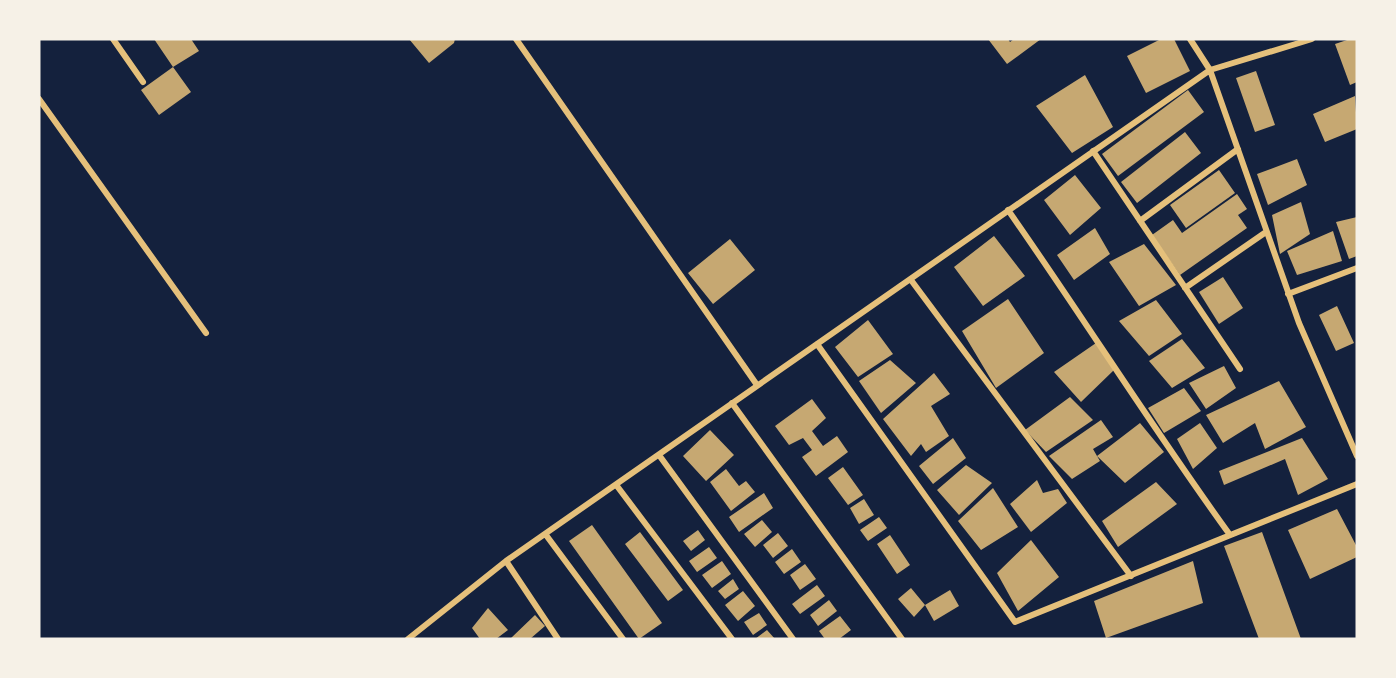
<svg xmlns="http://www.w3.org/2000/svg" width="1396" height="678" viewBox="0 0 1396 678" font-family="Manrope,sans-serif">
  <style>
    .building { fill: #c6a872 }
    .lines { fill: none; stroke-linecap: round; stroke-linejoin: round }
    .minor { stroke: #e5c07b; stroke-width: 6 }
  </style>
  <rect width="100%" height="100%" fill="#14213d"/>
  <path class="building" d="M154 39H191L199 51 173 67Z
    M409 39H455L454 43 429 63Z
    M988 39H1008L1010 42 1014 39H1041L1007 64Z
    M1161 39H1174L1190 71 1146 93 1127 56Z
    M1350 39H1357V82L1350 85 1335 44Z
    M173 67 191 92 159 115 141 90Z
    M1256 71 1275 125 1255 132 1236 78Z
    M1085 75 1113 127 1072 153 1036 106Z
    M1188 90 1204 112 1118 176 1102 154Z
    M1355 96 1357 129 1325 142 1313 114Z
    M1185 132 1201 153 1137 203 1121 182Z
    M1297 159 1307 185 1268 205 1257 174Z
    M1219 170 1235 193 1186 228 1170 205Z
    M1075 175 1101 208 1070 235 1044 200Z
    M1237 194 1247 209 1238 215 1247 228 1180 275 1152 235 1173 220 1182 233Z
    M1301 202 1310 234 1280 254 1272 215Z
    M1357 217V256L1349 259 1336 222Z
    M1095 228 1110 254 1074 280 1057 255Z
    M1333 231 1342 261 1297 275 1287 251Z
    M994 236 1025 276 983 306 954 267Z
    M730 239 755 270 713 304 688 273Z
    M1144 244 1176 285 1139 306 1109 262Z
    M1223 277 1243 308 1219 324 1199 292Z
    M1008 299 1044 353 996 388 962 331Z
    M1156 300 1182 334 1149 356 1119 321Z
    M1337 306 1354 343 1336 351 1319 315Z
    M868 320 893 354 858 377 835 347Z
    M1182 339 1205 368 1172 388 1149 361Z
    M1096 343 1114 370 1081 402 1054 372Z
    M890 360 916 383 881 413 859 381Z
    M1224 366 1236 388 1206 409 1189 383Z
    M934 373 950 394 931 406 949 436 926 452 921 444 911 456 883 419Z
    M1279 381 1306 427 1265 449 1255 423 1223 443 1206 415Z
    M1184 388 1201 411 1164 433 1148 408Z
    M1070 397 1093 420 1046 452 1025 430Z
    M812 399 826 418 812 431 823 446 837 436 848 452 816 476 802 457 812 450 803 438 789 445 775 426Z
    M1101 420 1113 437 1093 449 1097 456 1140 423 1164 452 1125 483 1097 456 1100 461 1072 479 1049 456Z
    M1200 423 1217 448 1193 469 1177 439Z
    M710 430 734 455 706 481 683 456Z
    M953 438 966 458 933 484 919 466Z
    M1302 438 1328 479 1298 495 1285 459 1224 485 1219 471Z
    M966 465 992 483 959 515 937 490Z
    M843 467 863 495 848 505 828 478Z
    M726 469 739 486 746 481 755 492 731 511 710 482Z
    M1037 480 1043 493 1058 489 1067 503 1031 532 1010 504Z
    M1156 482 1177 504 1118 547 1102 521Z
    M993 488 1018 527 981 550 958 521Z
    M764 493 773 508 739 532 729 517Z
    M864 499 874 515 859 524 850 508Z
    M1337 509 1357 547V557L1310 579 1288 530Z
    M879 517 887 528 868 541 860 530Z
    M762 520 772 532 755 547 744 534Z
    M592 525 662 623 639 639 569 541Z
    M698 530 705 540 691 551 683 541Z
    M640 532 683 590 668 601 625 544Z
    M1262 532 1301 639H1259L1224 546Z
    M778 533 788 546 773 558 763 545Z
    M890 535 910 565 897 574 877 544Z
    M1031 540 1059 577 1018 611 997 573Z
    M709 547 717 558 697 572 689 561Z
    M792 549 801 562 784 574 775 562Z
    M722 561 731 574 712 588 702 575Z
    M1193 561 1203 603 1106 638 1094 601Z
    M805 564 816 579 800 590 790 575Z
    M733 579 739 589 725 599 718 591Z
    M817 585 825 596 800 614 792 604Z
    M911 588 925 605 950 590 959 606 934 621 925 605 914 617 898 599Z
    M743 591 755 606 738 621 725 605Z
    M829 600 837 611 818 626 810 615Z
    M488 608 508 630 496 639H480L472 628Z
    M759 613 767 625 753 635 744 622Z
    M535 615 545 626 530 639H510Z
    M840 616 851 630 839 639H825L819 631Z
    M767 630 775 639H755Z"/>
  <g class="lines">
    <path class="minor" d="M113 39 143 82
      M516 39 757 385
      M1190 39 1210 70 1312 39
      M39 99 206 333
      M1093 151 1240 369
      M1008 210C1083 317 1153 429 1230 535
      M1140 221 1238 149
      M911 280 1131 576
      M1185 288 1266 232
      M1288 294 1357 268
      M817 344 1015 622 1357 484
      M732 403 902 639
      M659 455 793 639
      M617 486 732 639
      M546 535 623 639
      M506 561 558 639
      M408 639 506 561 1210 70 1299 323 1357 456"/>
  </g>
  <rect width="1396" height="678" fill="none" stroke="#f6f1e7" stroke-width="81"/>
</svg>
